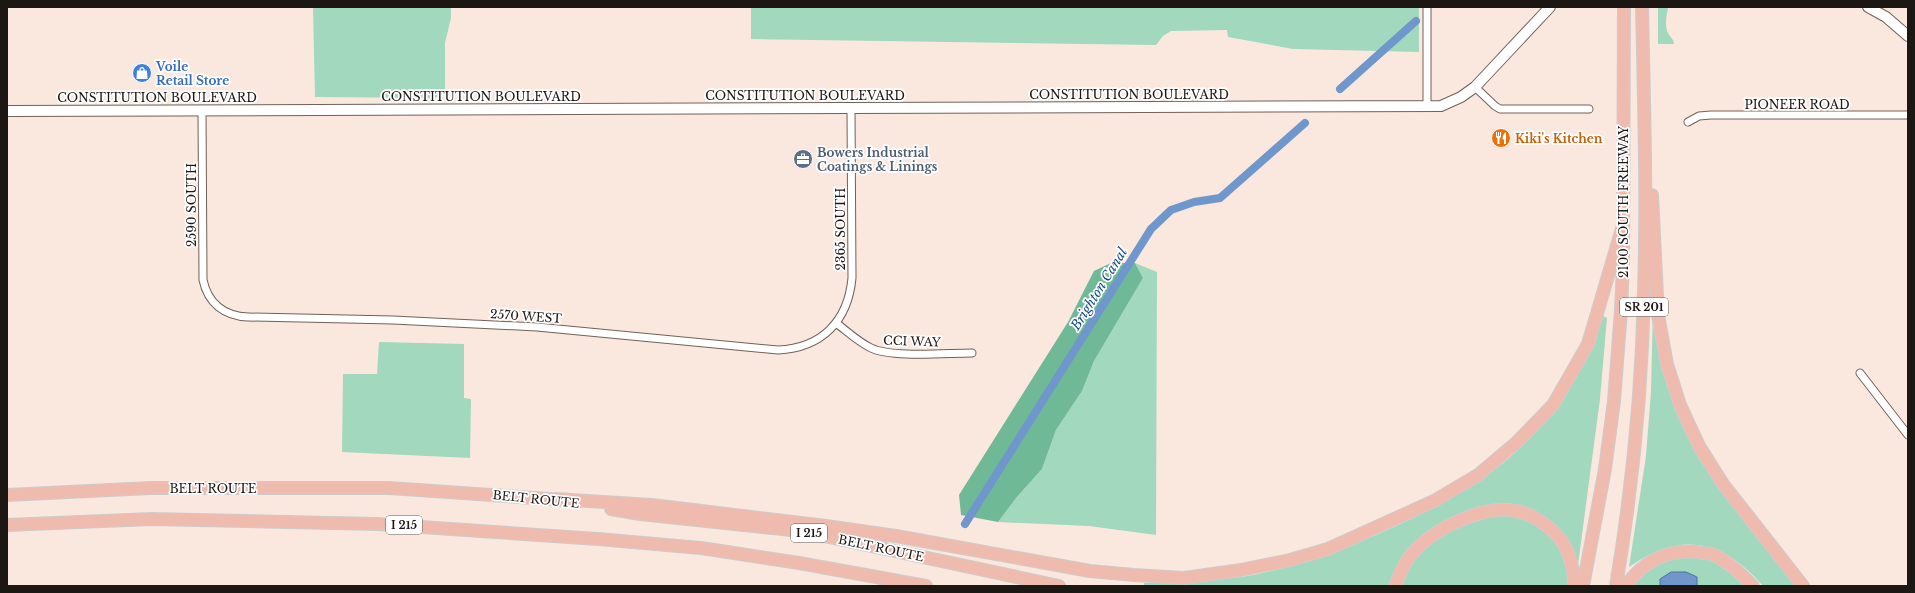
<svg xmlns="http://www.w3.org/2000/svg" width="1915" height="593" viewBox="0 0 1915 593" font-family="'Libre Baskerville',serif">
  <style>
    .green { fill: #a2d8bd }
    .forest { fill: #6fb997 }
    .water { fill: #6f97cc; stroke: #567195 }
    .lines { fill: none; stroke-linecap: round; stroke-linejoin: round }
    .canal { stroke: #6f97cc; stroke-width: 8 }
    .street-casing { stroke: #706159; stroke-width: 9 }
    .secondary-casing { stroke: #706159; stroke-width: 12 }
    .highway-casing { stroke: #cdcccb; stroke-width: 14 }
    .street { stroke: #fff; stroke-width: 7 }
    .secondary { stroke: #fff; stroke-width: 10 }
    .highway { stroke: #f0bbaf; stroke-width: 12 }
    .labels { text-anchor: middle; dominant-baseline: central; stroke-width: 3.5; stroke-linejoin: round; paint-order: stroke }
    .shield { fill: #fff; stroke: #615d5a; stroke-width: 1 }
    .shield-label { font-size: 11px; font-weight: bold; fill: #1d1714 }
    .shop-label { font-size: 12px; font-weight: bold; fill: #366cbe; stroke: #fff; text-anchor: start }
    .street-label { font-size: 12px; fill: #1d1714; stroke: #fff }
    .food-label { font-size: 12px; font-weight: bold; fill: #c56008; stroke: #fff; text-anchor: start }
    .service-label { font-size: 12px; font-weight: bold; fill: #4e5e75; stroke: #fff; text-anchor: start }
    .water-label { font-size: 13px; font-style: italic; fill: #124989; stroke: #fff }
  </style>
  <rect width="100%" height="100%" fill="#fae8df"/>
  <path class="green" d="M313 7H451V18L445 43V89L440 96 433 98 315 97Z
    M751 7H1419V52L1293 49 1228 37 1227 30 1171 31 1163 36 1156 45 751 39Z
    M1658 7H1668C1667 16 1664 24 1668 33 1670 37 1674 39 1674 44H1658Z
    M1135 263 1157 272 1156 535 1089 526 998 522 1016 498 1042 469 1056 430 1082 391 1094 361 1143 278Z
    M1653 309 1694 438 1802 586H1763C1722 539 1681 531 1629 567L1646 456 1651 392Z
    M1603 316 1607 318 1600 399 1578 565 1572 548 1520 508 1433 529C1407 544 1400 559 1391 586H1144V583C1182 583 1221 581 1258 574 1311 563 1360 543 1409 520 1454 498 1496 474 1531 437 1549 418 1561 395 1574 372 1585 353 1595 336 1603 316Z
    M379 342 464 344V398L471 399 470 458 342 452 343 374H377Z
    M1494 515C1500 515 1506 515 1512 516 1538 518 1563 543 1568 567 1570 573 1569 580 1569 586H1399L1418 549 1458 525Z
    M1706 554 1752 586H1630L1635 577 1667 556Z"/>
  <path class="forest" d="M1111 263H1135L1143 278 1094 361 1082 391 1056 430 1042 469 1016 498 998 522 961 515 959 495 1068 322 1094 271Z"/>
  <path class="water" d="M1671 572H1686L1697 577V586H1660V579Z"/>
  <g class="lines">
    <path class="canal" d="M1340 89 1416 21
      M965 524 1151 229 1171 210 1194 202 1220 198 1305 123"/>
    <g class="street-casing">
      <path id="street" d="M1427 7V107
        M1475 87 1495 106 1500 109H1589
        M202 110 203 280C208 303 224 316 248 317L393 320 537 327 778 350C822 348 848 321 852 278L851 108
        M1688 122 1699 116 1711 115H1908
        M836 323C847 331 858 342 871 348 892 358 946 353 972 353
        M1860 373 1908 435"/>
    </g>
    <g class="secondary-casing">
      <path id="secondary" d="M1868 7 1886 17 1908 36
        M7 111 1441 106 1461 97 1475 87 1550 7"/>
    </g>
    <g class="highway-casing">
      <path id="highway" d="M1652 195 1658 315 1667 364 1680 405 1699 446 1723 484 1803 586
        M7 495 151 488H389L564 500
        M556 499 652 505 826 526 896 536 1090 571 1134 575 1184 578 1241 570 1290 560 1328 549 1434 501 1478 475 1517 442 1553 405 1588 344 1623 225
        M611 509 640 514 801 531 1059 586
        M7 525 152 519 377 524 598 539 701 548 799 563 926 586
        M1395 586C1399 576 1403 565 1410 556 1431 530 1482 504 1516 511 1530 513 1545 523 1555 533 1569 548 1574 565 1574 586
        M1583 586 1605 469 1614 401 1621 310 1623 265 1624 7
        M1616 586C1632 490 1642 389 1644 291 1647 197 1644 102 1642 7
        M1626 586C1642 562 1667 549 1697 552 1701 553 1707 553 1712 554 1728 561 1741 574 1753 586"/>
    </g>
    <use href="#street" class="street"/>
    <use href="#secondary" class="secondary"/>
    <use href="#highway" class="highway"/>
  </g>
  <defs>
    <g id="shop-disc" transform="scale(1)"><circle r="9.5" fill="#3f7fe0" stroke="#fff"/><path d="M-5-2.5h2.3a2.7 3.5 0 0 1 5.4 0H5L5.5 6h-11ZM-1.5-2.5h3a1.5 2.3 0 0 0-3 0Z" fill="#fff"/></g>
    <g id="restaurant-disc" transform="scale(1)"><circle r="9.5" fill="#e8710a" stroke="#fff"/><path d="M-5-6h1v4h1v-4h1v4h1v-4h1v5L-1.5 .5V6h-2V.5L-5-1ZM5-6V6H3V1.5H1.5Q1.5-4 5-6Z" fill="#fff"/></g>
    <g id="office-disc" transform="scale(1)"><circle r="9.5" fill="#5c6f8a" stroke="#fff"/><path d="M-6-3h4V-5.5h4V-3h4V5H-6ZM-1-4.5V-3h2v-1.5ZM-6 0V1H6V0Z" fill="#fff"/></g>
  </defs>
  <g fill-rule="evenodd">
    <use href="#shop-disc" x="142" y="73"/>
    <use href="#restaurant-disc" x="1501" y="138"/>
    <use href="#office-disc" x="803" y="159"/>
  </g>
  <g class="labels">
    <g class="shield">
      <rect x="1620" y="298" width="48" height="18" rx="3"/>
      <rect x="386" y="516" width="36" height="18" rx="3"/>
      <rect x="791" y="524" width="36" height="18" rx="3"/>
    </g>
    <g class="shield-label">
      <text x="1644" y="307">SR 201</text>
      <text x="404" y="525">I 215</text>
      <text x="809" y="533">I 215</text>
    </g>
    <g class="shop-label">
      <text x="156" y="66">Voile<tspan x="156" dy="14">Retail Store</tspan></text>
    </g>
    <g class="street-label">
      <text x="1129" y="94">CONSTITUTION BOULEVARD</text>
      <text x="805" y="95">CONSTITUTION BOULEVARD</text>
      <text x="481" y="96">CONSTITUTION BOULEVARD</text>
      <text x="157" y="97">CONSTITUTION BOULEVARD</text>
      <text x="1797" y="104">PIONEER ROAD</text>
      <text transform="translate(1623 202) rotate(-90)">2100 SOUTH FREEWAY</text>
      <text transform="translate(191 205) rotate(-90)">2590 SOUTH</text>
      <text transform="translate(840 229) rotate(-90)">2365 SOUTH</text>
      <text transform="translate(526 316) rotate(4)">2570 WEST</text>
      <text transform="translate(912 341) rotate(2)">CCI WAY</text>
      <text x="213" y="488">BELT ROUTE</text>
      <text transform="translate(536 499) rotate(6)">BELT ROUTE</text>
      <text transform="translate(881 548) rotate(12)">BELT ROUTE</text>
    </g>
    <g class="food-label">
      <text x="1515" y="138">Kiki's Kitchen</text>
    </g>
    <g class="service-label">
      <text x="817" y="152">Bowers Industrial<tspan x="817" dy="14">Coatings &amp; Linings</tspan></text>
    </g>
    <g class="water-label">
      <text transform="translate(1099 289) rotate(-58)">Brighton Canal</text>
    </g>
  </g>
  <rect width="1915" height="593" fill="none" stroke="#1d1714" stroke-width="16"/>
</svg>
